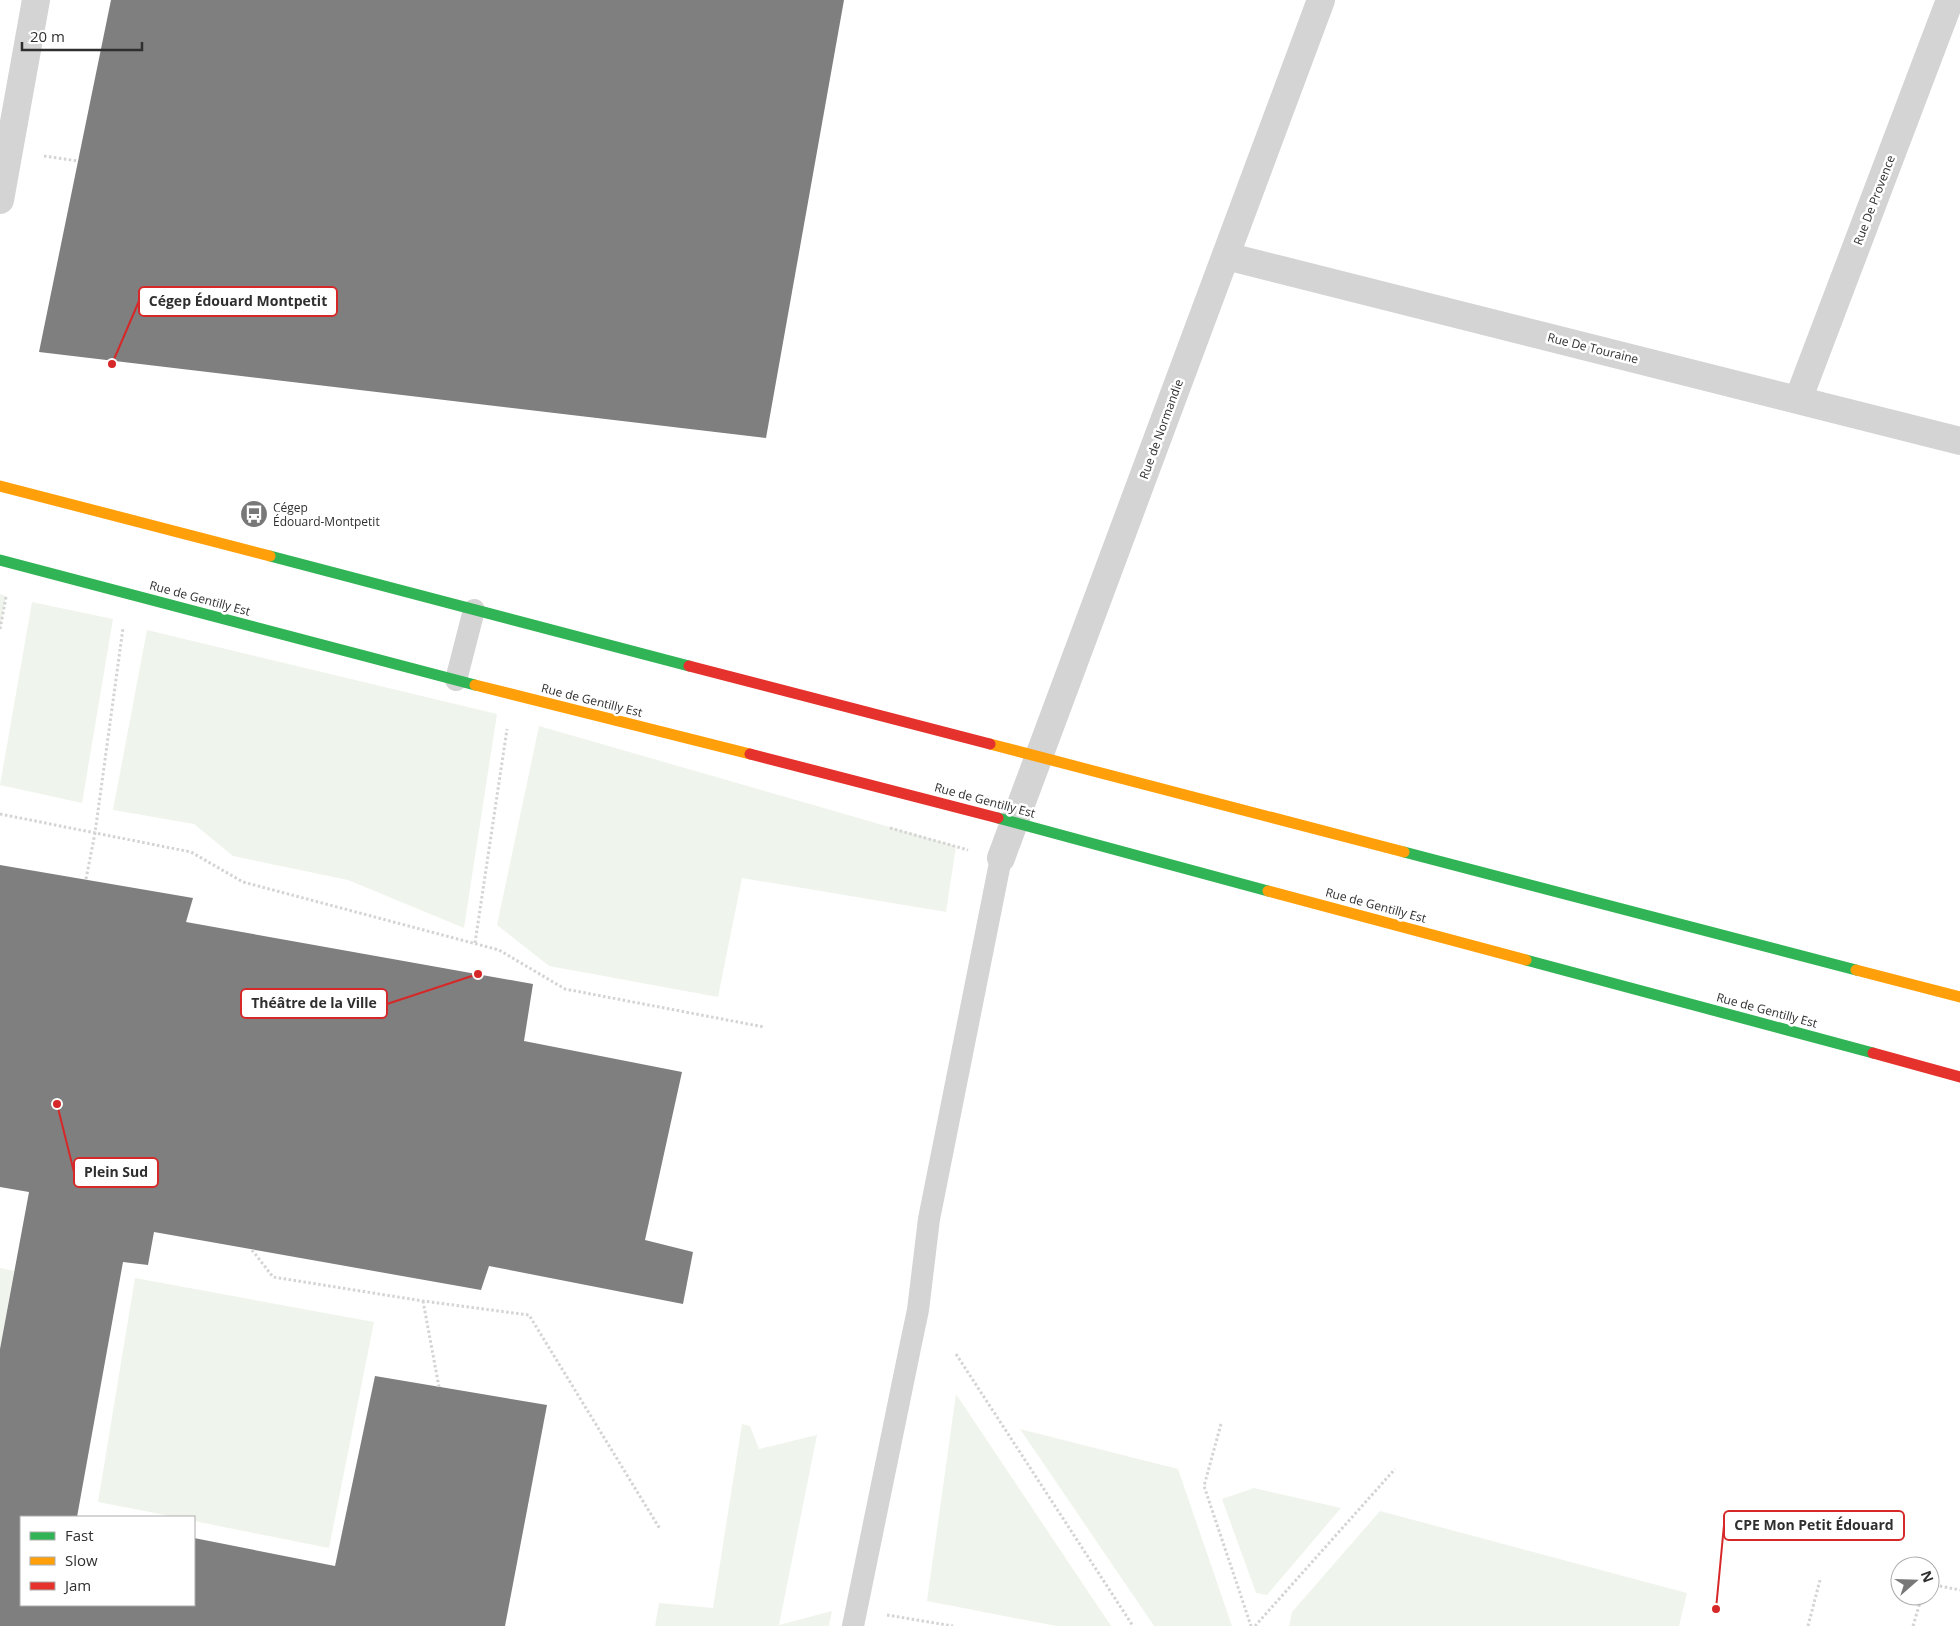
<svg xmlns="http://www.w3.org/2000/svg" width="1960" height="1626" viewBox="0 0 1960 1626" font-family="'Open Sans',sans-serif">
  <style>
    .green { fill: #eff5ec }
    .building { fill: #7f7f7f }
    .lines { fill: none; stroke-linecap: round; stroke-linejoin: round }
    .path { stroke: #d4d4d4; stroke-width: 3; stroke-dasharray: 2.5 2.5; stroke-linecap: butt }
    .lane { stroke: #d4d4d4; stroke-width: 22 }
    .street { stroke: #d4d4d4; stroke-width: 28 }
    .fast { stroke: #30b455; stroke-width: 11 }
    .slow { stroke: #ff9f0a; stroke-width: 11 }
    .jam { stroke: #e5322d; stroke-width: 11 }
    .labels { text-anchor: middle; dominant-baseline: central; stroke-width: 5; stroke-linejoin: round; paint-order: stroke }
    .street-label { font-size: 12px; fill: #2f2f2f; stroke: #fff }
    .poi-label { font-size: 12px; fill: #2f2f2f; stroke: #fff; text-anchor: start }
    .leader { fill: none; stroke: #d62828; stroke-width: 2 }
    .callout-dot { fill: #d62828; stroke: #fff; stroke-width: 2 }
    .callout { fill: #fff; stroke: #d62828; stroke-width: 2 }
    .callout-label { font-size: 14px; text-anchor: middle; font-weight: bold; fill: #2f2f2f }
  </style>
  <rect width="100%" height="100%" fill="#fff"/>
  <path class="green" d="M0 594 6 596 0 629Z
    M32 602 113 619 82 803 0 785Z
    M147 630 497 714 464 928 348 880 233 856 194 824 113 810Z
    M539 726 956 846 946 912 742 878 718 997 549 966 497 925Z
    M0 1268 14 1271 0 1349Z
    M135 1278 374 1322 329 1548 194 1521V1517H175L98 1502Z
    M956 1394 1111 1626H1056L927 1601Z
    M742 1424 750 1426 759 1449 817 1435 779 1625 832 1611 829 1626H655L659 1603 713 1608Z
    M1020 1429 1178 1469 1232 1626H1154Z
    M1254 1488 1341 1508 1267 1595 1256 1593 1222 1499Z
    M1380 1511 1687 1593 1679 1626H1289L1292 1612Z"/>
  <path class="building" d="M111 0H844L766 438 39 352Z
    M0 865 193 898 186 922 533 984 524 1041 682 1072 645 1240 693 1252 683 1304 489 1266 481 1290 154 1232 148 1265 123 1262 77 1517H21V1605H194V1538L335 1566 375 1376 547 1405 505 1626H0V1349L29 1192 0 1187Z"/>
  <g class="lines">
    <path class="path" d="M44 156 78 161
      M0 629 6 597
      M0 814 191 852 243 882 499 950 565 989 764 1027
      M890 828 968 850
      M86 879 95 833 123 628
      M475 943 507 729
      M252 1250 273 1277 423 1301 529 1315 660 1529
      M423 1301 439 1387
      M956 1354 1133 1626
      M1221 1424 1204 1486 1251 1626
      M1930 1584 1960 1590
      M887 1615 953 1626
      M1255 1626 1395 1469
      M1808 1626 1820 1580
      M1913 1626 1922 1596"/>
    <path class="lane" d="M456 680 474 610
      M853 1626 911 1343 918 1310 929 1219 1001 858"/>
    <path class="street" d="M0 200 36 0
      M1226 256 1960 441
      M1798 400 1950 0
      M1001 858 1321 0"/>
    <path class="fast" d="M270 556 689 666
      M0 560 475 685
      M998 818 1268 891
      M1404 852 1856 970
      M1526 960 1873 1053"/>
    <path class="slow" d="M0 486 270 556
      M475 685 750 754
      M990 744 1404 852
      M1268 891 1526 960
      M1856 970 1960 997"/>
    <path class="jam" d="M689 666 990 744
      M750 754 998 818
      M1873 1053 1960 1077"/>
  </g>
  <defs>
    <g id="bus-disc" transform="scale(1.4375)"><circle r="9.5" fill="#787878" stroke="#fff"/><path d="M-5-6H5V4H4V6H2V4H-2V6H-4V4H-5ZM-3.5-4V0h7V-4ZM-3.5 1.2v1.5H-2V1.2ZM2 1.2v1.5H3.5V1.2Z" fill="#fff"/></g>
  </defs>
  <g fill-rule="evenodd">
    <use href="#bus-disc" x="254" y="514"/>
  </g>
  <g class="labels">
    <g class="street-label">
      <text transform="translate(1874 200) rotate(-69)">Rue De Provence</text>
      <text transform="translate(1593 348) rotate(14)">Rue De Touraine</text>
      <text transform="translate(1161 429) rotate(-70)">Rue de Normandie</text>
      <text transform="translate(200 598) rotate(15)">Rue de Gentilly Est</text>
      <text transform="translate(592 700) rotate(14)">Rue de Gentilly Est</text>
      <text transform="translate(985 800) rotate(15)">Rue de Gentilly Est</text>
      <text transform="translate(1376 905) rotate(15)">Rue de Gentilly Est</text>
      <text transform="translate(1767 1010) rotate(15)">Rue de Gentilly Est</text>
    </g>
    <g class="poi-label">
      <text x="273" y="507">Cégep<tspan x="273" dy="14">Édouard-Montpetit</tspan></text>
    </g>
  </g>
  <path class="leader" d="M112 364L139 301M478 974L387 1004M57 1104L74 1172M1716 1609L1724 1525"/>
  <g class="callout-dot">
    <circle cx="112" cy="364" r="5"/>
    <circle cx="478" cy="974" r="5"/>
    <circle cx="57" cy="1104" r="5"/>
    <circle cx="1716" cy="1609" r="5"/>
  </g>
  <g class="callout">
    <rect x="139" y="287" width="198" height="29" rx="5"/>
    <rect x="241" y="989" width="146" height="29" rx="5"/>
    <rect x="74" y="1158" width="84" height="29" rx="5"/>
    <rect x="1724" y="1511" width="180" height="29" rx="5"/>
  </g>
  <g class="callout-label">
    <text x="238" y="306">Cégep Édouard Montpetit</text>
    <text x="314" y="1008">Théâtre de la Ville</text>
    <text x="116" y="1177">Plein Sud</text>
    <text x="1814" y="1530">CPE Mon Petit Édouard</text>
  </g>
  <rect x="20" y="1516" width="175" height="90" fill="#ffffff" stroke="#acacac"/>
  <rect x="30" y="1532" width="25" height="8" fill="#30b455" stroke="#acacac"/>
  <text x="65" y="1541" font-size="15" fill="#2f2f2f">Fast</text>
  <rect x="30" y="1557" width="25" height="8" fill="#ff9f0a" stroke="#acacac"/>
  <text x="65" y="1566" font-size="15" fill="#2f2f2f">Slow</text>
  <rect x="30" y="1582" width="25" height="8" fill="#e5322d" stroke="#acacac"/>
  <text x="65" y="1591" font-size="15" fill="#2f2f2f">Jam</text>
  <g transform="translate(1915 1581) rotate(70)"><circle r="24" fill="#ffffff" stroke="#acacac"/>
  <path d="M0-4L9 19L0 12L-9 19Z" fill="#787878"/>
  <text y="-8" font-size="14" font-weight="bold" text-anchor="middle" fill="#2f2f2f">N</text>
  </g>
  <path d="M22 42v8h120v-8" fill="none" stroke="#2f2f2f" stroke-width="2.5"/>
  <text x="30" y="42" font-size="15" fill="#2f2f2f" stroke="#ffffff" stroke-width="4" paint-order="stroke">20 m</text>
</svg>
